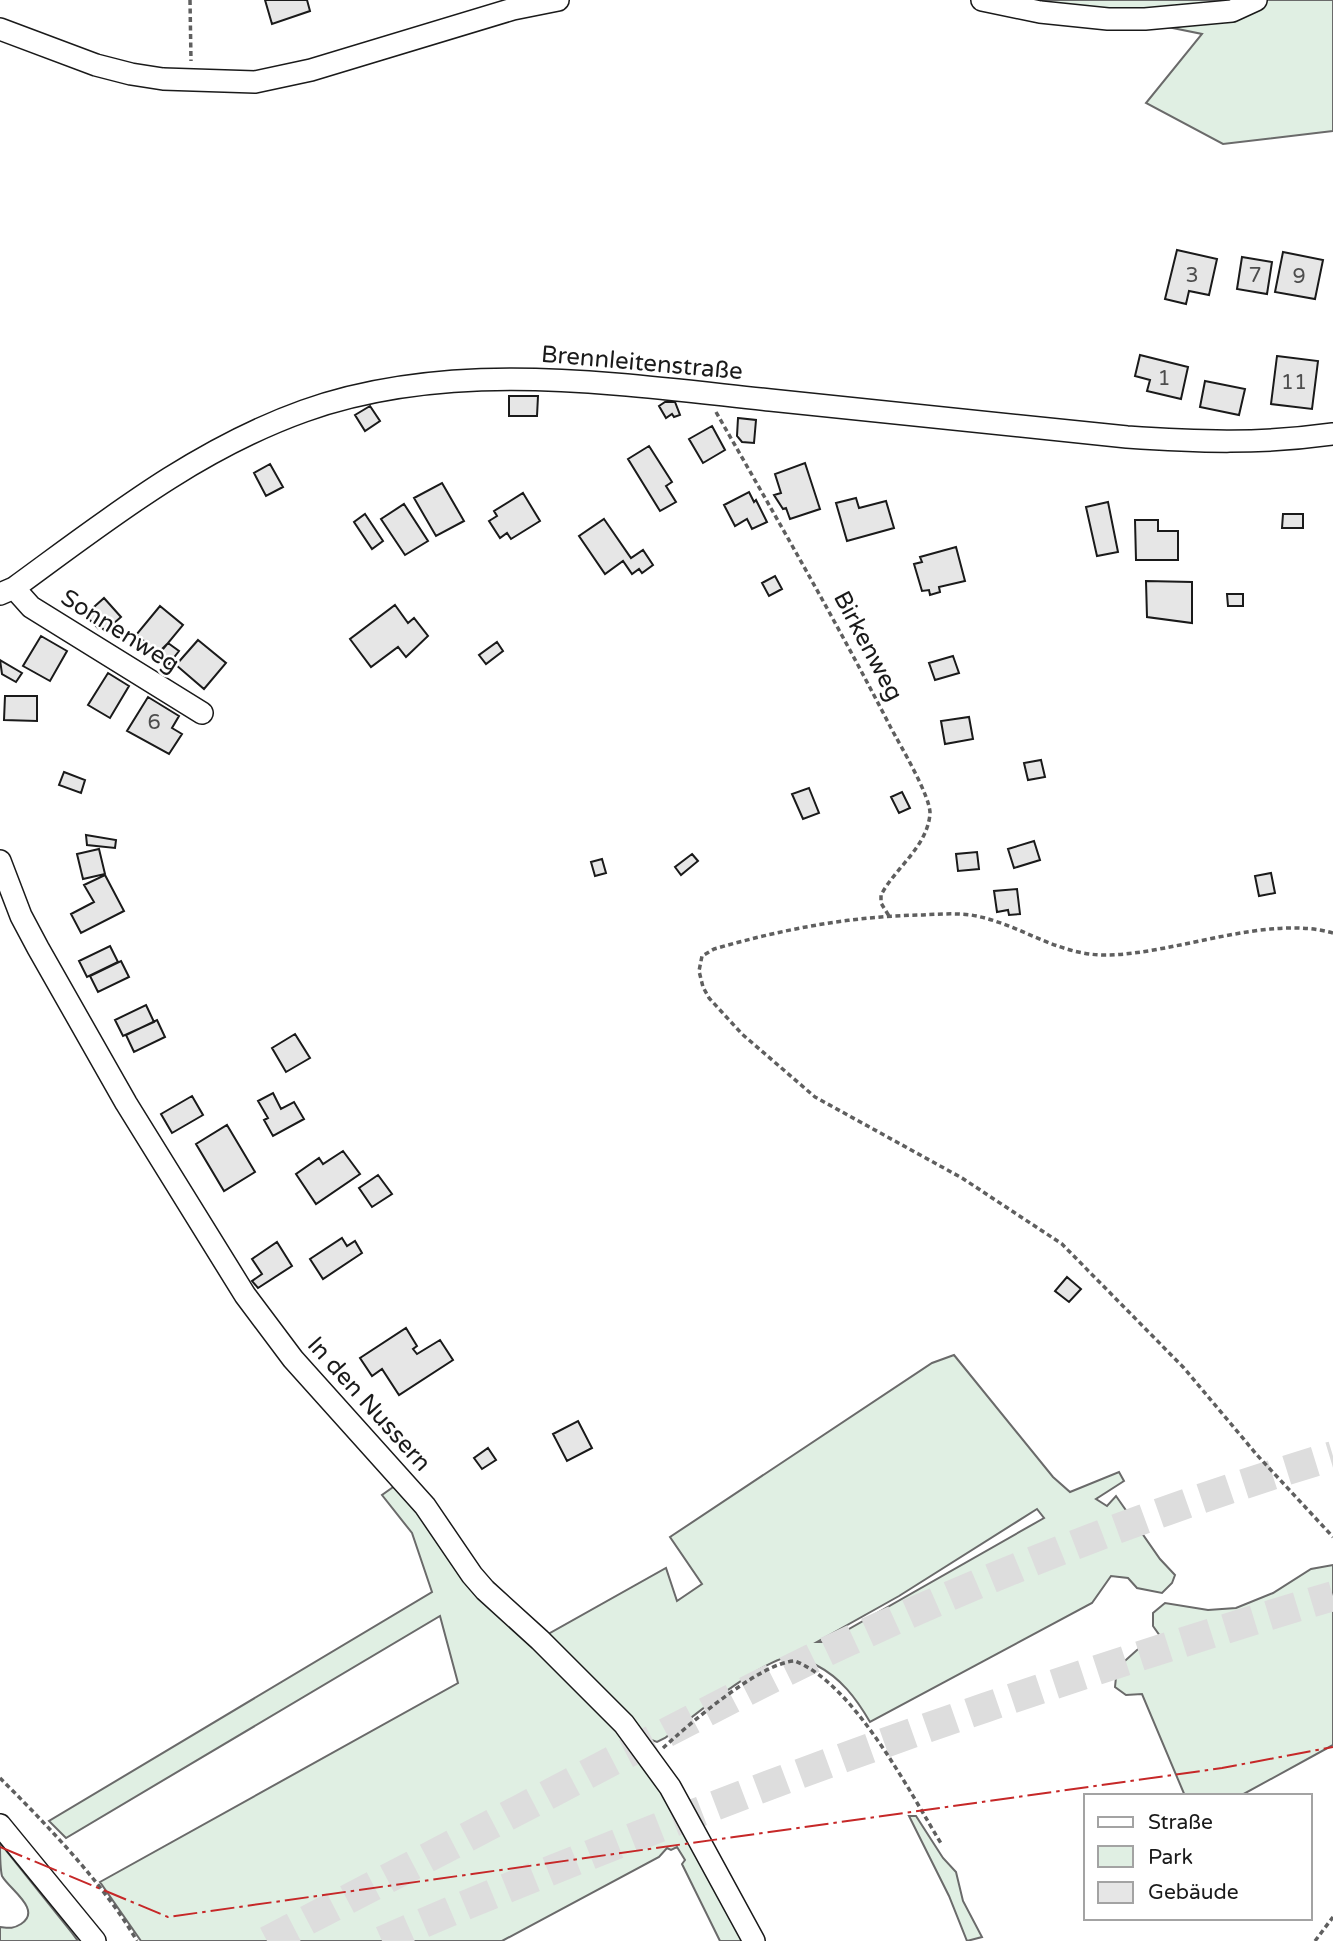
<svg xmlns="http://www.w3.org/2000/svg" width="1333" height="1941" viewBox="0 0 1333 1941" font-family="'Varela Round',sans-serif">
  <style>
    .green { fill: #e0efe3; stroke: #6a6a6a; stroke-width: 2; fill-rule: evenodd }
    .building { fill: #e6e6e6; stroke: #1a1a1a; stroke-width: 2 }
    .lines { fill: none; stroke-linecap: round; stroke-linejoin: round }
    .highway-tunnel { stroke: #ddd; stroke-width: 30; stroke-dasharray: 30 15; stroke-linecap: butt }
    .minor-casing { stroke: #1a1a1a; stroke-width: 24 }
    .path { stroke: #5f5f5f; stroke-width: 3.5; stroke-dasharray: 5 3.5; stroke-linecap: butt }
    .minor { stroke: #fff; stroke-width: 21 }
    .power { stroke: #c62828; stroke-width: 2; stroke-dasharray: 24 5 3.5 5; stroke-linecap: butt }
    .labels { text-anchor: middle; dominant-baseline: central; stroke-width: 5; stroke-linejoin: round; paint-order: stroke }
    .number-label { font-size: 21px; fill: #4d4d4d }
    .street-label { font-size: 24px; fill: #1a1a1a; stroke: #fff }
  </style>
  <rect width="100%" height="100%" fill="#fff"/>
  <path class="green" d="M1035 0H1333V131L1223 144 1146 103 1202 34Z
    M954 1355 1053 1477 1070 1492 1119 1472 1124 1481 1096 1499 1107 1506 1116 1496 1160 1559 1175 1575 1172 1583 1162 1593 1137 1588 1128 1578 1111 1576 1092 1603 870 1722C856 1698 841 1678 816 1665 809 1662 803 1657 796 1656 767 1654 690 1719 665 1738L657 1742 646 1738 543 1637 666 1568 677 1601 702 1584 670 1537 932 1363ZM1037 1509 1044 1518 826 1642H817L899 1596Z
    M396 1485 537 1646 640 1756 748 1941H720L682 1864 685 1860 677 1847 671 1850 667 1848 659 1857 502 1941H141L100 1882 458 1683 440 1616 66 1838 49 1821 432 1592 412 1533 382 1495Z
    M1333 1565V1745L1240 1796H1185L1142 1694 1126 1695 1115 1687 1117 1668 1137 1650 1160 1636 1153 1626V1613L1165 1603 1208 1610 1236 1608 1273 1593 1311 1569Z
    M909 1816H916L943 1858 956 1872 963 1901 982 1937 967 1941 949 1896Z
    M0 1843 72 1933 78 1941H0V1927C9 1928 13 1929 21 1924 43 1910 9 1889 2 1876 0 1868 0 1853 0 1843Z"/>
  <path class="building" d="M265 0H307L310 11 272 24Z
    M1177 250 1217 259 1209 295 1189 291 1186 304 1165 299Z
    M1283 252 1323 260 1315 299 1275 292Z
    M1242 257 1272 262 1267 294 1237 289Z
    M1140 355 1188 367 1181 399 1147 391 1150 380 1135 376Z
    M1277 356 1318 361 1312 409 1271 404Z
    M1205 381 1245 389 1239 415 1200 407Z
    M509 396H538L537 416H509Z
    M665 402H675L680 415 674 417 672 414 666 418 659 406Z
    M370 406 380 421 365 431 355 415Z
    M738 418 756 420 754 443 742 442 737 436Z
    M712 426 725 450 703 463 689 439Z
    M649 446 672 482 666 486 676 502 660 511 628 459Z
    M805 463 820 509 790 519 786 508 783 509 774 495 781 493 775 474Z
    M270 464 283 487 266 496 254 473Z
    M442 483 464 521 436 536 414 498Z
    M749 492 754 502 756 500 767 522 752 529 747 519 735 526 724 505Z
    M523 493 540 521 511 539 507 533 500 538 489 521 497 516 494 511Z
    M856 498 859 508 886 501 894 528 847 541 836 503Z
    M1108 502 1118 552 1097 556 1086 507Z
    M404 504 428 541 405 555 381 519Z
    M365 514 383 541 372 549 354 522Z
    M1283 514H1303V528H1282Z
    M604 519 631 558 643 550 653 565 642 573 639 569 632 574 623 561 605 574 579 536Z
    M1135 520H1158V531H1178V560H1136Z
    M956 547 965 581 939 587 940 592 930 595 929 590 922 591 914 564 922 562 920 557Z
    M775 576 782 589 769 596 762 583Z
    M1146 581 1192 582V623L1147 617Z
    M1227 594H1243V606H1228Z
    M104 598 121 617 105 631 100 626 98 628 85 615Z
    M395 605 408 623 414 618 428 636 406 657 398 647 371 667 350 639Z
    M160 606 183 625 159 654 156 651 153 655 143 647 147 643 136 635Z
    M41 636 67 651 50 681 23 666Z
    M198 640 226 663 204 689 176 665Z
    M497 642 503 651 486 664 479 655Z
    M168 643 179 651 168 665 156 655Z
    M953 656 959 673 935 680 929 663Z
    M0 660 22 673 16 682 2 674Z
    M108 673 129 686 110 718 88 705Z
    M5 696H37V721L4 720Z
    M148 697 179 716 172 728 182 734 169 754 127 731Z
    M969 717 973 739 945 744 941 721Z
    M1041 760 1045 777 1028 780 1024 763Z
    M64 772 85 780 81 793 59 785Z
    M809 788 819 813 803 819 792 794Z
    M902 792 910 808 899 813 891 797Z
    M86 835 116 840 115 848 87 845Z
    M1034 841 1040 860 1014 868 1008 849Z
    M99 849 105 874 83 879 77 854Z
    M977 852 979 869 958 871 956 854Z
    M692 854 698 861 681 875 675 867Z
    M602 859 606 873 595 876 591 862Z
    M1271 873 1275 893 1259 896 1255 876Z
    M105 875 124 911 81 933 71 914 94 902 84 885Z
    M1017 889 1020 914 1009 915 1008 910 997 912 994 891Z
    M110 946 118 962 87 977 79 961Z
    M121 961 129 977 98 992 90 976Z
    M146 1005 154 1022 123 1036 115 1020Z
    M157 1020 165 1037 134 1052 126 1035Z
    M295 1034 310 1058 286 1072 272 1048Z
    M273 1093 281 1109 294 1102 304 1119 273 1136 264 1120 268 1118 258 1101Z
    M192 1096 203 1115 172 1133 161 1114Z
    M227 1125 255 1172 224 1191 196 1144Z
    M343 1151 360 1174 316 1204 296 1174 319 1158 323 1164Z
    M378 1175 392 1194 372 1207 359 1188Z
    M342 1238 347 1246 355 1241 362 1253 323 1279 310 1259Z
    M277 1242 292 1266 258 1288 252 1281 262 1274 252 1259Z
    M1067 1277 1081 1289 1069 1302 1055 1291Z
    M406 1328 417 1346 413 1349 417 1354 440 1340 453 1360 399 1395 382 1369 372 1376 360 1358Z
    M578 1421 592 1448 567 1461 553 1434Z
    M488 1448 496 1460 482 1469 474 1458Z"/>
  <g class="lines">
    <path class="highway-tunnel" d="M267 1941C383 1881 498 1821 612 1761 691 1720 769 1678 849 1641 1006 1568 1167 1506 1333 1456
      M382 1941C456 1908 532 1878 607 1848 847 1752 1086 1670 1333 1596"/>
    <g class="minor-casing">
      <path id="minor" d="M982 0 1040 12 1108 19H1145L1232 11 1256 0
        M0 29 96 65 131 74 163 79 255 82 311 70 513 9 558 0
        M14 588 31 607 202 713
        M0 594 14 588C106 521 195 450 304 411 453 358 617 384 770 400 889 413 1008 425 1127 437 1198 442 1262 444 1333 434
        M0 861 21 916 38 948 126 1103 245 1295 293 1359 425 1506 472 1575 485 1590 540 1640 624 1724 670 1787 754 1941
        M0 1825 95 1941"/>
    </g>
    <path class="path" d="M190 0 191 61
      M716 412C776 517 836 621 891 728 900 745 931 797 930 814 927 847 896 867 881 895V903L889 916
      M1333 933C1268 914 1176 954 1107 955 1057 956 1019 923 971 915 955 913 939 914 923 915 852 916 783 929 714 949L702 956 699 971 703 987 709 998 742 1034 815 1097 962 1178 1062 1244 1184 1368 1257 1455 1333 1537
      M663 1748C689 1724 761 1662 795 1661 855 1685 909 1791 942 1845
      M0 1778C47 1825 104 1884 137 1941
      M1315 1941 1333 1917"/>
    <use href="#minor" class="minor"/>
    <path class="power" d="M0 1847 168 1917 1222 1768 1333 1747"/>
  </g>
  <g class="labels">
    <g class="number-label">
      <text x="1192" y="275">3</text>
      <text x="1255" y="275">7</text>
      <text x="1299" y="276">9</text>
      <text x="1164" y="378">1</text>
      <text x="1294" y="382">11</text>
      <text x="154" y="722">6</text>
    </g>
    <g class="street-label">
      <text transform="translate(642 363) rotate(5)">Brennleitenstraße</text>
      <text transform="translate(120 631) rotate(32)">Sonnenweg</text>
      <text transform="translate(868 646) rotate(62)">Birkenweg</text>
      <text transform="translate(369 1404) rotate(48)">In den Nussern</text>
    </g>
  </g>
  <rect x="1084" y="1794" width="228" height="126" fill="#ffffff" stroke="#a3a3a3" stroke-width="2"/>
  <rect x="1098" y="1817" width="35" height="10" fill="#ffffff" stroke="#a3a3a3" stroke-width="2"/>
  <text x="1148" y="1829" font-size="21" fill="#1a1a1a">Straße</text>
  <rect x="1098" y="1846" width="35" height="21" fill="#e0efe3" stroke="#a3a3a3" stroke-width="2"/>
  <text x="1148" y="1864" font-size="21" fill="#1a1a1a">Park</text>
  <rect x="1098" y="1882" width="35" height="21" fill="#e6e6e6" stroke="#a3a3a3" stroke-width="2"/>
  <text x="1148" y="1899" font-size="21" fill="#1a1a1a">Gebäude</text>
</svg>
